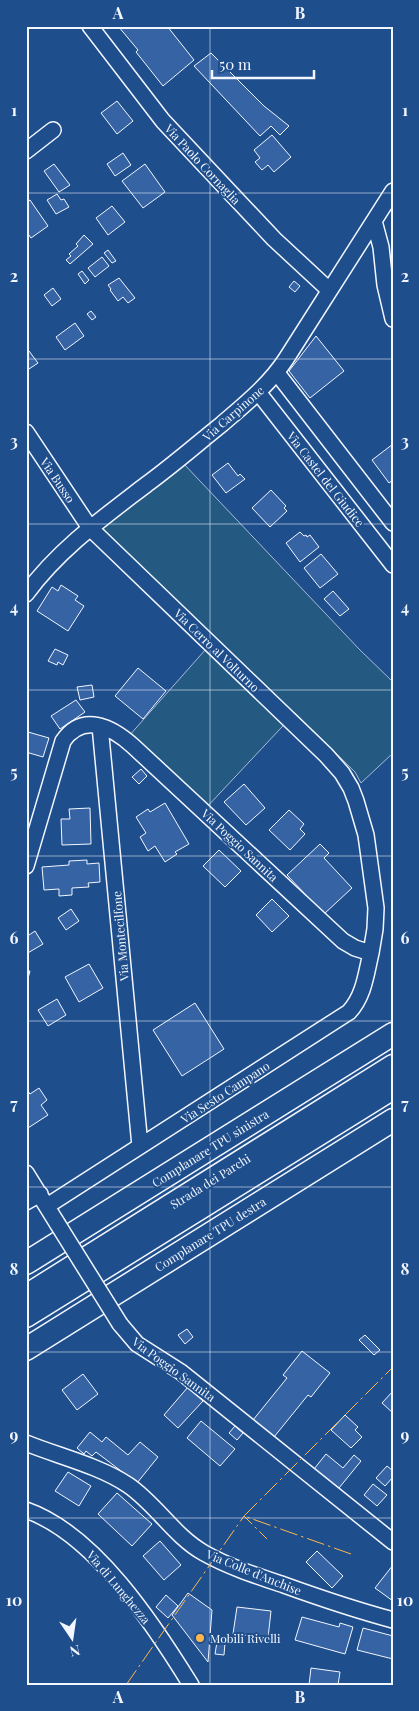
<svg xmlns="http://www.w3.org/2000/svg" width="419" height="1711" viewBox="0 0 419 1711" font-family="'Playfair Display',serif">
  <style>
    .green { fill: #245a82; stroke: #a8bbd7 }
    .building { fill: #3563a3; stroke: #f2f6ff }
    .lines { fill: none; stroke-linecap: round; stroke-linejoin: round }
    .minor-casing { stroke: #f2f6ff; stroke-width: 18 }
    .highway-casing { stroke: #f2f6ff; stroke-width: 25 }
    .minor { stroke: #1f4e8c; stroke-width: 15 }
    .highway { stroke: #1f4e8c; stroke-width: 22 }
    .minor-bridge-casing { stroke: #f2f6ff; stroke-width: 18; stroke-linecap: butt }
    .minor-bridge { stroke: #1f4e8c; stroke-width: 15 }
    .power { stroke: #ffb74d; stroke-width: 1; stroke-dasharray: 18 4 2.5 4; stroke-linecap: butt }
    .grid { fill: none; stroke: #f2f6ff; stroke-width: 1; stroke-opacity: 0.55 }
    .poi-dot { fill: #ffb74d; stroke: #1f4e8c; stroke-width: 2 }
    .labels { text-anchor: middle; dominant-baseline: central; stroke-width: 4; stroke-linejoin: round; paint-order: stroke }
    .street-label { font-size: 12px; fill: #f2f6ff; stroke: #1f4e8c }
    .poi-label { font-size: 12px; fill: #f2f6ff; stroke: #1f4e8c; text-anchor: start }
    .neatline { fill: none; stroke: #f2f6ff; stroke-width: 2 }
    .grid-label { font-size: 16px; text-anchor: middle; font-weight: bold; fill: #f2f6ff }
  </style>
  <rect width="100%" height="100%" fill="#1f4e8c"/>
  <path class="green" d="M182 462 360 650 393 682V753L361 783 355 772 295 713 205 809 128 737 206 649 89 535Z"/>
  <path class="building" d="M118 26H167L194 60 163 86 136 52 138 50Z
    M211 53 264 106 289 126 280 135 271 126 260 136 194 66Z
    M117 101 133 121 117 134 101 113Z
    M272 135 291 157 274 172 268 165 262 170 255 162 260 158 254 150Z
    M123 153 131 165 115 176 107 164Z
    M54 164 70 185 59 192 44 171Z
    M145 164 165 192 143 208 122 181Z
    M57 194 61 200 64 199 69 207 56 214 47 200Z
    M30 200 48 226 31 238 26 231V202Z
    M112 206 125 222 108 235 96 218Z
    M84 235 93 244 70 264 66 260 71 256 69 254 78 246 76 244Z
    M108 250 116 261 112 263 104 253Z
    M102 257 109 266 95 277 88 268Z
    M82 271 89 280 85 284 78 274Z
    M119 278 135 298 128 303 123 297 118 301 110 290 111 289 108 285Z
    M294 281 300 286 295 292 289 287Z
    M53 288 61 299 52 306 44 295Z
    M91 311 96 317 92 320 87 314Z
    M75 323 84 336 65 350 56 337Z
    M316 336 344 371 310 398 289 371Z
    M29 351 38 363 26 371V353Z
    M393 444V480L389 483 372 460Z
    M228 463 238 476 240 474 245 479 226 493 212 475Z
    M271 490 286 506 284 508 287 511 270 527 252 508Z
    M300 532 304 536 306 535 307 537 310 535 319 547 300 562 286 543Z
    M321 554 338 574 320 588 304 568Z
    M61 585 78 596 75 600 84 606 68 631 37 611 52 587 58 591Z
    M333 591 349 609 340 616 324 599Z
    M55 649 68 655 63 665 58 662 57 665 48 661Z
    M138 668 166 691 143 719 115 696Z
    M92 685 94 697 80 700 77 687Z
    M76 700 85 712 60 729 51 716Z
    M28 732 49 738 43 757 26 752V738Z
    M141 769 147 776 139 784 132 777Z
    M244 784 265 808 246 825 224 802Z
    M165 803 189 844 175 852 177 854 165 862 155 846 148 851 140 837 146 833 136 817 148 809 150 812Z
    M90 808 91 844 62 845 61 819H70L69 809Z
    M289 810 304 824 300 829 305 834 290 850 269 830Z
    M320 844 329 853 324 858 352 888 324 914 287 875Z
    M219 850 241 871 225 887 203 866Z
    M87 860V864L99 863 100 882 88 883 89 887 72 888V895L59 896V889L44 890 42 867 69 865V861Z
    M272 899 289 916 272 932 256 915Z
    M71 909 79 921 66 930 58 918Z
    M35 931 43 944 26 954V937Z
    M89 964 103 988 79 1002 65 977Z
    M26 971H30L26 986Z
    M57 999 66 1015 48 1026 38 1010Z
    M195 1003 224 1049 182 1076 153 1030Z
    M26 1088 30 1094 39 1088 47 1100 41 1105 48 1115 28 1128 26 1126Z
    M187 1329 193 1337 185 1344 178 1335Z
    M365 1335 380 1350 374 1355 359 1340Z
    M302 1351 330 1373 311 1397 308 1395 274 1437 253 1420 287 1378 283 1375Z
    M83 1374 98 1394 77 1410 62 1390Z
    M188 1387 203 1401 178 1428 164 1415Z
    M393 1391V1413L382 1403Z
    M345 1415 358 1427 355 1430 362 1437 351 1448 331 1430Z
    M201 1421 235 1449 220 1466 187 1438Z
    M235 1426 243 1433 237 1440 229 1433Z
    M90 1432 102 1442 106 1437 128 1455 140 1442 158 1457 137 1483 96 1452 92 1456 86 1451 84 1454 77 1448Z
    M326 1454 343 1468 354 1455 361 1461 339 1488 314 1469Z
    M387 1466 393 1471V1477L385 1486 376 1478Z
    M68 1472 91 1486 79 1506 55 1491Z
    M373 1484 387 1495 377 1506 364 1495Z
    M117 1493 152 1524 132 1546 98 1514Z
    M160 1541 181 1565 164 1580 143 1556Z
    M317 1551 343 1576 332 1588 306 1562Z
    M393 1565V1601L375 1588Z
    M188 1593 212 1610 208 1662 172 1615Z
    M166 1595 178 1606 168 1618 156 1607Z
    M237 1607 271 1611 268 1638 233 1634Z
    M302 1617 339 1627 340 1623 353 1627 345 1654 295 1640Z
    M363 1628 393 1636V1659L357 1650Z
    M217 1642 225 1643 224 1655 215 1654Z
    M311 1668 340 1672 338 1685H309Z"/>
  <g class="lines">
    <g class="minor-casing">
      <path id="minor" d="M90 26 163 121 274 239 329 290
        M26 151 53 130
        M374 221 381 247 385 285 393 319
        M277 373 393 523
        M258 392 393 565
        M26 432 90 528 326 755 342 773 351 788 356 801 366 835 376 908 375 929 371 953 355 948 343 941 133 746C112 727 83 712 63 741L26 866
        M26 594C59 549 104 517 147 484 173 465 197 444 222 424 245 404 269 385 286 359L393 191
        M100 726 140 1146
        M26 1173 57 1223
        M26 1202 40 1194
        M47 1206 349 1012C364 996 366 974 371 953
        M120 1324 137 1344 181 1372 393 1542
        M26 1443C58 1456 100 1466 128 1485 156 1504 174 1536 204 1553 229 1567 257 1576 284 1585 320 1598 356 1610 393 1620
        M26 1510C95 1534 154 1625 191 1685"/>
    </g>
    <g class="highway-casing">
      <path id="highway" d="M26 1263 393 1034
        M26 1296 393 1066
        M26 1316 393 1088
        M26 1349 393 1120"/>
    </g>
    <use href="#minor" class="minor"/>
    <use href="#highway" class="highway"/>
    <g class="minor-bridge-casing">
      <path id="minor-bridge" d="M57 1223 120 1324"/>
    </g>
    <use href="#minor-bridge" class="minor-bridge"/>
    <path class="power" d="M351 1554 244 1516 393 1367
      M126 1685 244 1516 267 1539"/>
  </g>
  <path class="grid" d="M210 26V1685M26 193H393M26 359H393M26 524H393M26 690H393M26 856H393M26 1021H393M26 1187H393M26 1352H393M26 1518H393"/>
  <circle class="poi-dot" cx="200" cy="1638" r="5"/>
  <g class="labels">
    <g class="street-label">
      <text transform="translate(203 164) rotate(47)">Via Paolo Cornaglia</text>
      <text transform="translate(233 413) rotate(-41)">Via Carpinone</text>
      <text transform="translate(326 479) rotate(52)">Via Castel del Giudice</text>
      <text transform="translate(58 480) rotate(56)">Via Busso</text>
      <text transform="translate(217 650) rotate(44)">Via Cerro al Volturno</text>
      <text transform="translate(240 845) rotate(43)">Via Poggio Sannita</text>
      <text transform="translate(120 936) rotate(-95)">Via Montecilfone</text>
      <text transform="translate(225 1092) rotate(-33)">Via Sesto Campano</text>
      <text transform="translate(210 1148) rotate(-32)">Complanare TPU sinistra</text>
      <text transform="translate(210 1181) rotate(-32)">Strada dei Parchi</text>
      <text transform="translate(210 1234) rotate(-32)">Complanare TPU destra</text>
      <text transform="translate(174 1369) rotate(36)">Via Poggio Sannita</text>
      <text transform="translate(254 1572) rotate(22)">Via Colle d'Anchise</text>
      <text transform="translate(119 1587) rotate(50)">Via di Lunghezza</text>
    </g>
    <g class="poi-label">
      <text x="210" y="1638">Mobili Rivelli</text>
    </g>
  </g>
  <rect width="419" height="1711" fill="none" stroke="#1f4e8c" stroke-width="55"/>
  <g transform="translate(72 1638) rotate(167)" stroke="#1f4e8c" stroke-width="4" paint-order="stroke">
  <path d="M0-4L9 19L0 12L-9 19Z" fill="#f2f6ff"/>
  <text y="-8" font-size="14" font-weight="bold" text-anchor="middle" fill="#f2f6ff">N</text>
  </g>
  <path d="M212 70v8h102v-8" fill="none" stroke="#f2f6ff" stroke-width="2.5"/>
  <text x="219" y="70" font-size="15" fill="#f2f6ff" stroke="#1f4e8c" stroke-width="4" paint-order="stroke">50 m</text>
  <rect x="28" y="28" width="364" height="1656" class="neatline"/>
  <g class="grid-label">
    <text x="118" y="19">A</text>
    <text x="300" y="19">B</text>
    <text x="14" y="116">1</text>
    <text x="405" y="116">1</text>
    <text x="14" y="282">2</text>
    <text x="405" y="282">2</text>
    <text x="14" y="447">3</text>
    <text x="405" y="447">3</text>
    <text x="14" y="613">4</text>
    <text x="405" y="613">4</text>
    <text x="14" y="778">5</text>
    <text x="405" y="778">5</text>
    <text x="14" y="944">6</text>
    <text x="405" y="944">6</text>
    <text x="14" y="1110">7</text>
    <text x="405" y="1110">7</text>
    <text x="14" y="1275">8</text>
    <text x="405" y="1275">8</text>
    <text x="14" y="1441">9</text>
    <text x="405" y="1441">9</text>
    <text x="14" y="1606">10</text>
    <text x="405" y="1606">10</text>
    <text x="118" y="1703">A</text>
    <text x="300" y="1703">B</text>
  </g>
</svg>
